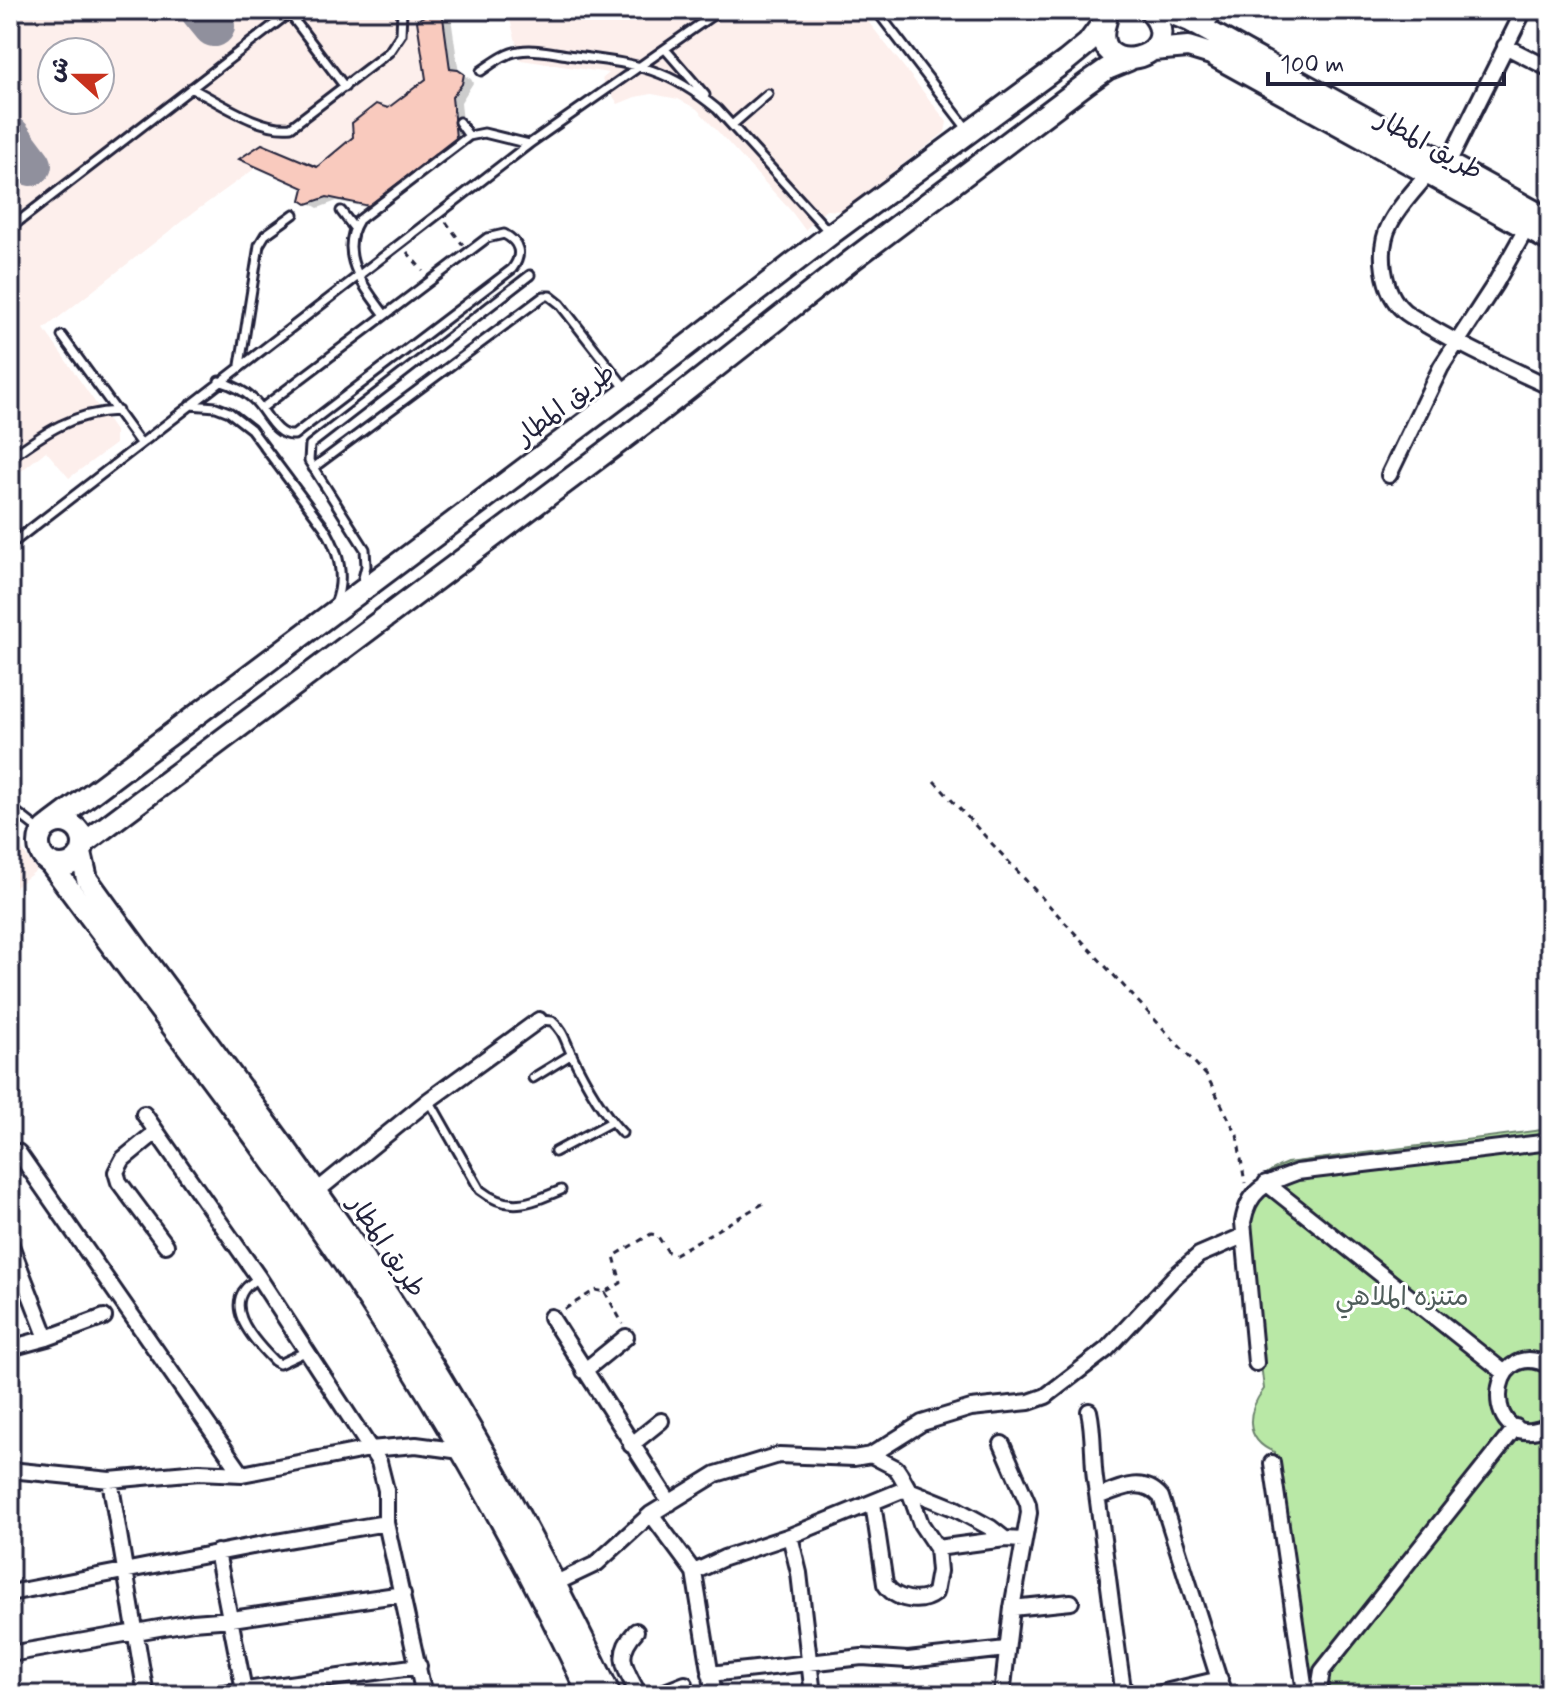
<svg xmlns="http://www.w3.org/2000/svg" width="1560" height="1705" viewBox="0 0 1560 1705" font-family="Mynerve,'Playpen Sans Arabic',sans-serif">
  <style>
    .built { fill: #fdefec; fill-rule: evenodd }
    .green { fill: #b9e8a6; stroke: #6e8570; stroke-width: 2 }
    .shadow { fill: #0003 }
    .lines { fill: none; stroke-linecap: round; stroke-linejoin: round }
    .taxiway { stroke: #90909d; stroke-width: 42 }
    .building { fill: #f9cabe; stroke: #22223b; stroke-width: 2 }
    .service-casing { stroke: #22223b; stroke-width: 13 }
    .minor-casing { stroke: #22223b; stroke-width: 20 }
    .secondary-casing { stroke: #22223b; stroke-width: 26 }
    .path { stroke: #22223b; stroke-width: 3; stroke-dasharray: 6 6; stroke-linecap: butt }
    .service { stroke: #fff; stroke-width: 7 }
    .minor { stroke: #fff; stroke-width: 14 }
    .secondary { stroke: #fff; stroke-width: 20 }
    .labels { text-anchor: middle; dominant-baseline: central; stroke-width: 6; stroke-linejoin: round; paint-order: stroke }
    .street-label { font-size: 26px; fill: #22223b; stroke: #fff }
    .park-label { font-size: 26px; fill: #4f5d5b; stroke: #fff }
  </style>
  <rect width="100%" height="100%" fill="#fff"/>
  <filter id="ink" filterUnits="userSpaceOnUse"><feTurbulence type="fractalNoise" baseFrequency=".0125" numOctaves="2"/><feDisplacementMap in="SourceGraphic" scale="16" xChannelSelector="R" yChannelSelector="G"/><feConvolveMatrix kernelMatrix="1 2 1 2 8 2 1 2 1" color-interpolation-filters="sRGB"/></filter>
  <g filter="url(#ink)">
    <path class="built" d="M10 10H859L947 122 945 132 842 211 826 210 805 230 791 211 697 109 678 99 652 94 635 97 618 104 602 79 609 73 521 60 509 16 444 21 450 69 462 72 464 77 452 97 456 138 369 206 327 197 307 204 301 200 304 188 257 167 186 218 44 329 115 431V444L69 478 46 451 10 480ZM52 52H100V100H52Z
      M10 834 37 870 10 891Z"/>
    <path class="green" d="M1550 1129V1695H1301L1274 1452C1243 1439 1247 1411 1264 1389L1243 1213C1254 1184 1257 1175 1287 1163Z"/>
    <path class="shadow" d="M436 10 450 11 459 73 471 79 473 83 461 102 465 143 380 210 337 201 318 208 303 199 317 169 428 80Z"/>
    <g class="lines">
      <path class="taxiway" d="M201 10 214 26
        M10 137 31 165"/>
    </g>
    <path class="building" d="M432 10H442L450 69 458 70 464 74 462 84 452 97 456 138 369 206 327 197 307 204 301 200 304 188 239 159 262 144 317 167 353 137 352 123 376 104 388 108 426 79 417 21Z"/>
    <g class="lines">
      <g class="service-casing">
        <path id="service" d="M698 10 705 20
          M876 10 968 130
          M1112 10H1113
          M625 12 628 10
          M289 13 345 87
          M665 49 705 95
          M481 71C493 63 505 53 519 51 535 48 553 53 568 55 633 64 664 65 717 109L830 233
          M191 88C219 102 260 131 291 127L389 52 401 34 402 10
          M459 122 469 136
          M732 125 768 94
          M341 211 354 228
          M10 228 293 10
          M385 315C365 288 337 255 359 220L469 136 484 133 529 144
          M62 336 140 443
          M240 365 259 245 265 235 294 214
          M219 381C232 385 243 390 253 399 266 410 274 437 294 435L512 269C523 255 520 242 504 234L487 238 262 408
          M190 405 216 407 229 412 251 429 324 527C339 551 346 577 335 604
          M10 458C44 433 74 412 118 411
          M313 468 544 296H550L560 304 626 389
          M10 545 529 144 720 10
          M362 582 366 566 365 549 309 461 310 445 530 275
          M10 807 42 832
          M539 1020 552 1021C563 1030 565 1040 571 1053 584 1080 601 1111 622 1133
          M533 1078 572 1054
          M429 1100 480 1190C509 1213 530 1203 561 1190
          M555 1152 611 1122
          M259 1278C217 1300 251 1338 274 1361L279 1364 305 1352"/>
      </g>
      <g class="minor-casing">
        <path id="minor" d="M1202 27 1218 10
          M1505 46 1550 69
          M1447 165 1524 10
          M1427 175C1414 191 1399 206 1390 224 1377 249 1382 292 1404 311 1411 317 1422 322 1430 327 1467 349 1507 367 1546 385
          M1389 475 1441 367 1495 284 1526 229
          M144 1114 259 1278 379 1462 386 1490V1523L424 1695
          M156 1132 123 1159 116 1172 119 1182 166 1245
          M18 1152 242 1474
          M1266 1183 1505 1373
          M317 1191 429 1100 539 1020
          M10 1243 47 1338
          M551 1317 670 1503
          M10 1348 47 1338 104 1317
          M1256 1363 1243 1222C1249 1187 1268 1183 1297 1172L1550 1142
          M1550 1366C1483 1332 1481 1460 1550 1425
          M584 1371 626 1337
          M1089 1411C1094 1433 1092 1456 1095 1479 1105 1551 1113 1623 1124 1695
          M631 1445 661 1421
          M871 1455 896 1468 900 1474 909 1490 921 1524 937 1548 1005 1539
          M1272 1463 1305 1692 1303 1695
          M10 1470 110 1480 199 1472 242 1474 370 1449 416 1445 461 1451
          M110 1480 146 1695
          M1098 1497C1120 1488 1143 1476 1161 1497L1224 1695
          M873 1503 885 1584C895 1600 920 1605 935 1593L939 1571 937 1548
          M651 1514 694 1572 714 1695
          M790 1536 799 1573 813 1695
          M217 1552 244 1690
          M694 1572 724 1558 790 1536 900 1491 909 1490 956 1509 991 1528 1005 1539 1023 1540
          M556 1583 596 1564 651 1514 716 1474 779 1455 854 1458 871 1455 922 1423 971 1408 1029 1402 1046 1396 1107 1349 1174 1277 1199 1255 1243 1236
          M10 1593 258 1545 386 1523
          M1012 1608 1071 1602
          M636 1631C613 1656 626 1669 639 1695
          M10 1654 193 1622 232 1619 403 1594
          M710 1674 862 1657 908 1660 1006 1649
          M209 1695 419 1666
          M657 1695 685 1684
          M1002 1695 1012 1608 1029 1513 1028 1504 1002 1444
          M1152 1695 1220 1679
          M1318 1695 1322 1671 1516 1427"/>
      </g>
      <g class="secondary-casing">
        <path id="secondary" d="M1163 10 1190 21 1550 220
          M1106 20C1085 84 1195 59 1149 10
          M1153 50 1188 47 1211 54 1550 241
          M39 844a22 22 0 1 1 44 0a22 22 0 1 1-44 0Z
          M51 824 628 391 831 234 1066 61 1088 43 1105 20
          M83 844 650 419 852 260 1087 83 1107 69 1129 60
          M81 853 87 879C176 1004 272 1125 359 1252 455 1392 537 1541 610 1695
          M50 863C148 996 251 1127 344 1263 437 1401 519 1545 589 1695"/>
      </g>
      <path class="path" d="M446 222 463 245
        M407 252 423 271
        M934 781 1207 1076 1237 1135 1245 1183
        M605 1292 623 1324
        M565 1309 595 1290 605 1292 621 1283 614 1256 651 1234 657 1235 668 1252 675 1254 764 1203"/>
      <use href="#service" class="service"/>
      <use href="#minor" class="minor"/>
      <use href="#secondary" class="secondary"/>
    </g>
  </g>
  <g class="labels">
    <g class="street-label">
      <text transform="translate(1429 146) rotate(29)">طريق المطار</text>
      <text transform="translate(566 405) rotate(-37)">طريق المطار</text>
      <text transform="translate(386 1247) rotate(56)">طريق المطار</text>
    </g>
    <g class="park-label">
      <text x="1402" y="1298">متنزه الملاهي</text>
    </g>
  </g>
  <rect width="1560" height="1705" fill="none" stroke="#fff" stroke-width="40"/>
  <rect x="20" y="20" width="1520" height="1665" fill="none" stroke="#22223b" stroke-width="3" filter="url(#ink)"/>
  <g transform="translate(76 76) rotate(291)"><circle r="38" fill="#ffffff" stroke="#a7a7b1" stroke-width="2"/>
  <path d="M0-6L14 30L0 20L-14 30Z" fill="#c8321e"/>
  <text y="-12" font-size="22" font-weight="bold" text-anchor="middle" fill="#22223b">ش</text>
  </g>
  <path d="M1268 72v12h236v-12" fill="none" stroke="#22223b" stroke-width="4"/>
  <text x="1280" y="72" font-size="24" fill="#22223b" stroke="#ffffff" stroke-width="6" paint-order="stroke">100 m</text>
</svg>
